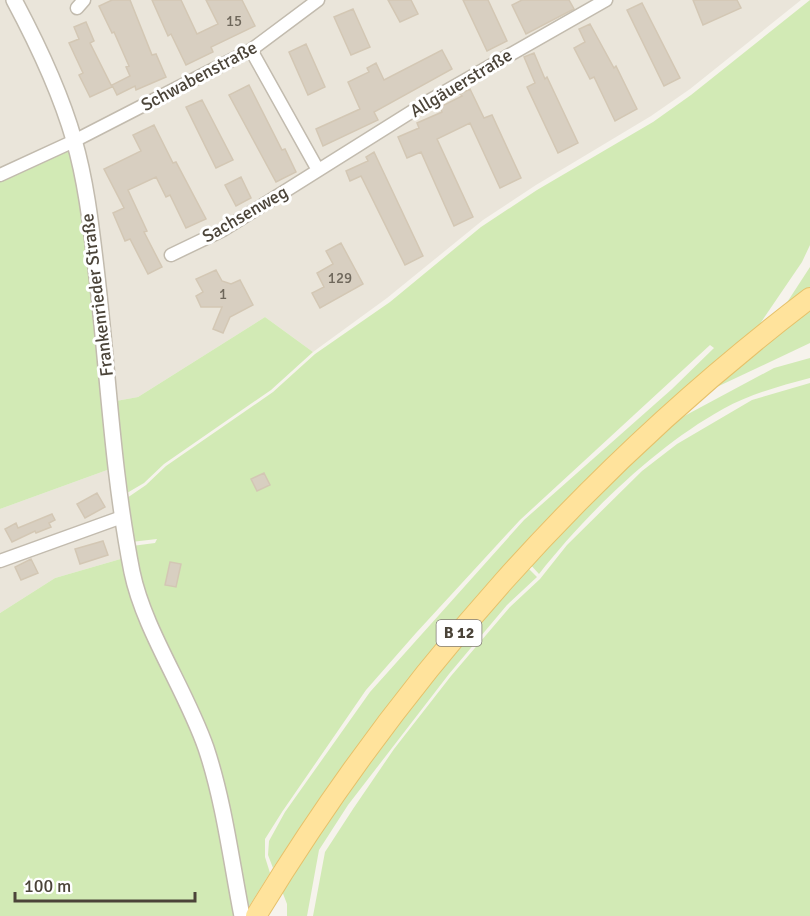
<svg xmlns="http://www.w3.org/2000/svg" width="810" height="916" viewBox="0 0 810 916" font-family="Signika,sans-serif">
  <style>
    .residential { fill: #eae5da }
    .green { fill: #d2eab5 }
    .building { fill: #d8cfc1; stroke: #d3c7b4; stroke-width: 1.5 }
    .lines { fill: none; stroke-linecap: round; stroke-linejoin: round }
    .minor-casing { stroke: #c2bbae; stroke-width: 15 }
    .tertiary-casing { stroke: #c2bbae; stroke-width: 18 }
    .primary-casing { stroke: #e6c16a; stroke-width: 22 }
    .minor { stroke: #fff; stroke-width: 12 }
    .tertiary { stroke: #fff; stroke-width: 15 }
    .primary { stroke: #ffe39c; stroke-width: 20 }
    .labels { text-anchor: middle; dominant-baseline: central; stroke-width: 6; stroke-linejoin: round; paint-order: stroke }
    .number-label { font-size: 15px; fill: #6e675b }
    .shield { fill: #fff; stroke: #817c74; stroke-width: 1.5 }
    .shield-label { font-size: 16px; font-weight: bold; fill: #4b4439 }
    .street-label { font-size: 18px; fill: #4b4439; stroke: #fff }
  </style>
  <rect width="100%" height="100%" fill="#f6f3ec"/>
  <path class="residential" d="M0 0H801L690 89 651 116 536 185 483 220 387 298 313 352 265 317 138 397 116 401 111 336 97 222 82 135 0 174Z
    M110 469 124 558 55 578 0 613V509Z"/>
  <path class="green" d="M810 0V245L802 262 751 337 639 432 535 531 456 623 379 719 328 786 273 868 268 855 269 841 285 812 370 692 524 520 672 389 714 348 710 345 520 520 416 633 366 690 282 812 265 839V857L270 873 245 913 225 791 144 599 132 546 155 543 157 539 131 542 127 498 146 485 166 466 273 392 315 354 390 302 481 227 537 190 653 122 691 95Z
    M70 145 84 221 110 469 0 509V179Z
    M810 267V291L784 307Z
    M810 306V343L704 393Z
    M265 317 313 352 271 390 164 464 144 483 127 493 116 401 138 397Z
    M810 358V378C780 386 750 394 723 409 656 446 586 514 539 574L528 562 675 421 774 368Z
    M810 383V916H313L325 852 353 809 394 749 451 676 510 607 540 579 567 545 642 471 677 444 752 400Z
    M124 558 184 706 215 793 238 916H0V613L55 578Z
    M525 565 537 577 507 605 449 674 348 805 319 850 307 916H287V904L282 891 389 730Z"/>
  <path class="building" d="M112 0H130L152 55 156 54 166 77 136 90 135 86 117 95 112 85 130 76 126 67 129 66 114 32 112 33 99 6Z
    M152 0H181L197 34 218 24 206 0H242L255 26 211 47 213 52 186 65 171 34 168 36Z
    M388 0H411L418 14 400 22Z
    M463 0H488L507 41 487 51Z
    M522 0H569L574 9 526 34 512 5Z
    M693 0H737L741 8 703 25Z
    M642 3 680 78 664 86 627 10Z
    M353 9 370 47 351 55 334 17Z
    M86 22 94 41 90 43 112 87 90 97 79 75 83 73 69 43 79 39 74 27Z
    M590 24 614 68 616 66 637 109 615 121 594 77 590 79 574 48 585 42 579 29Z
    M306 44 325 87 308 95 289 52Z
    M442 50 452 69 374 112 378 120 323 146 316 129 360 109 348 82 369 72 367 68 376 63 384 80Z
    M534 53 545 79 547 77 578 143 558 153 527 87 535 83 524 57Z
    M249 85 282 150 285 149 296 172 276 182 229 95Z
    M470 89 484 118 492 115 521 178 500 188 470 123 437 139 473 217 454 226 421 152 407 158 398 137 419 128 417 123 442 112 440 107 462 96 460 94Z
    M202 100 233 160 216 168 186 107Z
    M154 125 173 163 176 162 206 219 186 228 170 195 166 197 156 177 128 190 147 231 144 232 162 267 148 274 130 239 125 241 113 213 124 208 104 169 141 151 133 135Z
    M374 152 423 256 405 265 361 176 350 181 346 171 368 161 366 157Z
    M241 177 251 198 236 206 225 185Z
    M341 243 363 284 320 308 312 293 324 287 317 273 333 264 326 251Z
    M216 270 222 281 231 284 240 280 253 305 230 317 223 333 213 329 222 307H201L196 296 203 292 196 279Z
    M264 473 270 485 257 491 251 479Z
    M97 493 105 507 85 518 77 504Z
    M52 514 55 520 49 523 51 527 36 533 35 531 12 542 5 529 16 523 18 528Z
    M103 541 108 555 80 564 75 549Z
    M31 559 38 573 21 580 15 567Z
    M170 562 181 564 176 587 165 585Z"/>
  <g class="lines">
    <g class="minor-casing">
      <path id="minor" d="M77 8 84 0
        M251 50 318 170
        M0 175 74 141 251 50 318 0
        M171 255 223 230 427 102 606 0
        M0 561 122 517"/>
    </g>
    <g class="tertiary-casing">
      <path id="tertiary" d="M14 0C38 45 60 91 74 140 86 181 91 226 96 268 108 369 112 471 132 572 144 630 186 690 206 748 224 802 231 860 242 916"/>
    </g>
    <g class="primary-casing">
      <path id="primary" d="M256 916C401 677 588 467 810 298"/>
    </g>
    <use href="#minor" class="minor"/>
    <use href="#tertiary" class="tertiary"/>
    <use href="#primary" class="primary"/>
  </g>
  <g class="labels">
    <g class="number-label">
      <text x="234" y="21">15</text>
      <text x="340" y="278">129</text>
      <text x="223" y="294">1</text>
    </g>
    <rect class="shield" x="436.5" y="620" width="45" height="26" rx="4.5"/>
    <g class="shield-label">
      <text x="459" y="633">B 12</text>
    </g>
    <g class="street-label">
      <text transform="translate(199 76) rotate(-28)">Schwabenstraße</text>
      <text transform="translate(461 83) rotate(-31)">Allgäuerstraße</text>
      <text transform="translate(245 214) rotate(-30)">Sachsenweg</text>
      <text transform="translate(97 295) rotate(-97)">Frankenrieder Straße</text>
    </g>
  </g>
  <path d="M15 892v9h180v-9" fill="none" stroke="#4b4439" stroke-width="3"/>
  <text x="24" y="892" font-size="18" fill="#4b4439" stroke="#ffffff" stroke-width="4.5" paint-order="stroke">100 m</text>
</svg>
